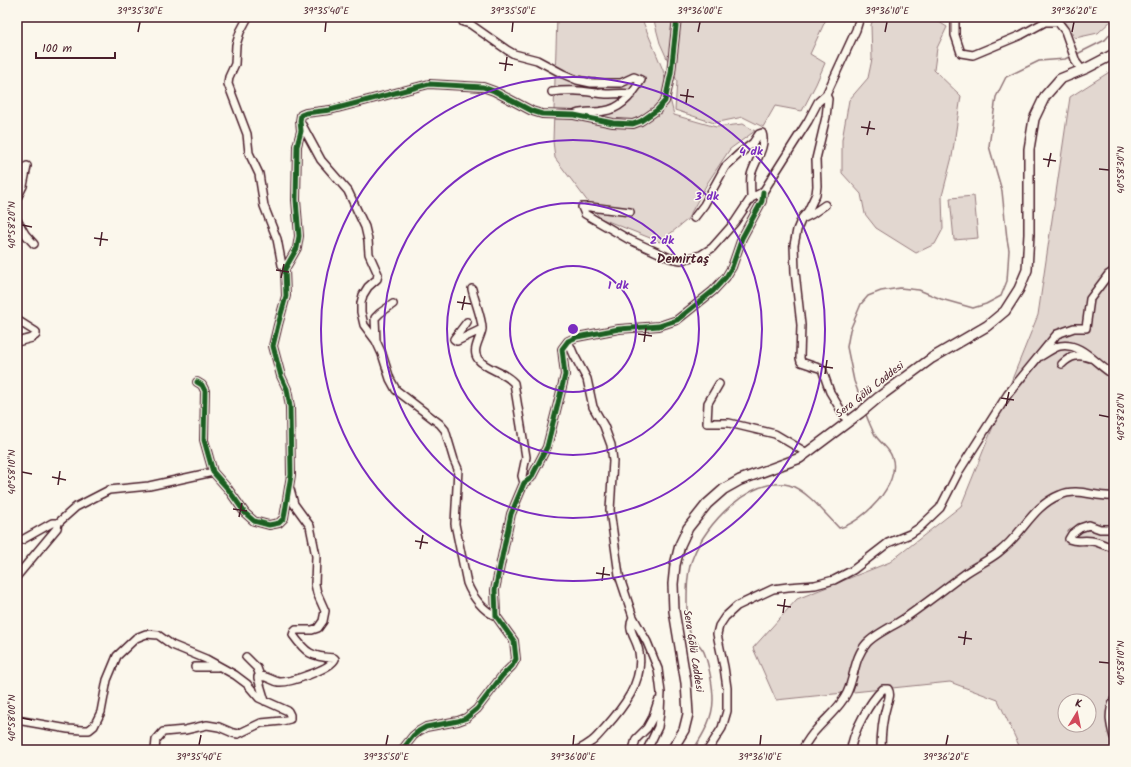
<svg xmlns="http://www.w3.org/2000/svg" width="1131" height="767" viewBox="0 0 1131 767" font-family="Kalam,sans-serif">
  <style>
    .green { fill: #e2d7d0; stroke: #967b7e; fill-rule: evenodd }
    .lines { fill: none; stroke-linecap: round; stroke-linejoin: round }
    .stream { stroke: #907477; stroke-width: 1.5 }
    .minor-casing { stroke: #4a1f2b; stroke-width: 10 }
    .major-casing { stroke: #4a1f2b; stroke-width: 12 }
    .minor { stroke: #fbf7ec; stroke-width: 7 }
    .major { stroke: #fbf7ec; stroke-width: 9 }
    .cycleway-casing { stroke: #fbf7ec; stroke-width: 8 }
    .cycleway { stroke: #1b5e20; stroke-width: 5 }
    .ticks { fill: none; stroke: #4a1f2b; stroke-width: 1.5 }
    .ring { fill: none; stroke: #7b2cbf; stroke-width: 2 }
    .labels { text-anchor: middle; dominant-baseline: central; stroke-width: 3; stroke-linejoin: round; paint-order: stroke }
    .street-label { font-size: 11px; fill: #4a1f2b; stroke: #fbf7ec }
    .quarter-label { font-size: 13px; font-weight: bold; fill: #4a1f2b; stroke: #fbf7ec }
    .centre { fill: #7b2cbf; stroke: #fbf7ec; stroke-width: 2 }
    .ring-label { font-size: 12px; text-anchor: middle; font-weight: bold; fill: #7b2cbf; stroke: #fbf7ec; stroke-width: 3; stroke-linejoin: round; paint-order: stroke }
    .neatline { fill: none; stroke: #4a1f2b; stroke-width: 1.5 }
    .ticks-label { font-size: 10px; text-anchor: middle; fill: #4a1f2b }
  </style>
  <rect width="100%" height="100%" fill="#fbf7ec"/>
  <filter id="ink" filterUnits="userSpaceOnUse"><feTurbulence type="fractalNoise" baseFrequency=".025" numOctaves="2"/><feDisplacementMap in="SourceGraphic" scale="8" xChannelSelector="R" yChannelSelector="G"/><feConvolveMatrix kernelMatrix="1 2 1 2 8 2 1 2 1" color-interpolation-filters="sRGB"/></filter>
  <g filter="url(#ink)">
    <path class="green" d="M557 17H641L663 70 674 115 716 127 743 124 755 131 730 149 708 182 687 220 660 242 600 218 555 158 553 141Z
      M653 17H827L810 54 825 63 816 84 802 111 775 106 763 127 743 117 714 123 675 110 677 81 660 43Z
      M874 17H931L947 27 937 48 934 70 961 96 952 157 942 196 943 229 935 244 916 253 876 228 865 214 861 194 842 173V140L849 100 868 78 872 59 871 25Z
      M1061 17H1114V18L1098 33 1075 38Z
      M1114 69V750H1021L998 700 950 682 776 700 753 648 797 599 890 562 961 506 1038 315 1070 97ZM1065 701H1089V725H1065Z
      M974 196 978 238 954 240 950 198Z"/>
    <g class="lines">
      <path class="stream" d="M1077 54 1105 40 1114 30
        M863 405 854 381 847 347 850 330 861 304 868 296 881 291 900 288 919 290 941 299 973 308 986 304 1001 296 1007 281 1009 250 1007 239 1002 191 989 146 996 97 1006 77 1039 61 1065 59 1071 56
        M693 750C703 735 713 718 713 700 713 686 709 665 704 652 701 646 695 641 691 635 686 626 687 612 687 602 687 588 687 571 693 557 705 525 750 476 789 485 807 490 826 515 839 528 862 523 902 484 892 457 889 448 880 443 875 435 871 428 868 420 865 412"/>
      <g class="minor-casing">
        <path id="minor" d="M248 17 240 32 236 45 235 64 229 77 228 84 247 134 249 153 259 174 264 206 277 239 282 265 285 269
          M955 17V35L961 53 973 55 1021 35 1045 22H1058L1065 31 1076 62 1082 70
          M463 22 470 24 507 50 514 54 537 60 563 74 577 80 591 83H621L634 77 641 80C633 94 621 109 604 111 595 113 585 111 576 114
          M552 92C573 89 586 92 606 94 615 94 623 93 632 94
          M826 95 828 99 826 117 816 159 817 186 816 194 808 211 802 218 797 230 794 245 795 272 801 325 800 358 801 362 822 369 830 392 848 422
          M302 125 321 160 348 191 365 227 368 240 369 254 378 274 377 279 368 287 363 295 361 303V312L364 325 376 341 382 354 390 379 396 390 440 424 445 430 454 460 458 469 455 524 467 583C472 596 483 611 496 616
          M17 198 23 186 27 166
          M630 212 590 207H582L585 214 628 239 670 258 681 260 701 255 712 248 735 222 751 198 763 192 808 121 818 102 826 95 856 30 860 17
          M694 218 704 205 725 167 739 154 753 143 759 134 762 133C767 146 754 163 751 175 750 182 751 191 751 198
          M804 218 812 214 825 205
          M17 220 25 234 34 244
          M472 289C474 299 483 321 482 329 481 338 471 350 478 359 486 370 504 371 514 383L526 457 522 476 524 483
          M17 320 36 332V335L32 338 17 342
          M467 322 454 339 457 341 482 329
          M376 341 375 318 380 313 393 304
          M568 341 574 355 587 379 593 407 604 426 611 445 613 461 610 510 619 575 633 617 647 642 658 669 661 693 660 712 658 727 647 750
          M1041 356C1047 353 1054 347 1060 346 1082 342 1096 365 1114 375
          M1062 364C1071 355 1079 354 1090 358
          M197 382 202 385 205 391 204 440 213 472 228 489 245 513 254 521 269 525 279 523 284 518 291 475 290 407 287 389 281 376 273 346 278 325 286 296 285 269 297 248 299 236 296 200 297 146 301 131 300 121 301 115 306 113 330 110 429 84 483 87 494 91 532 111 542 114 574 115 613 123 633 124 641 121 657 110 665 101 671 73 677 17
          M719 384 708 403 707 423H729L775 434 807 453
          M1114 529H1100L1089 525 1080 528 1072 534 1069 539C1079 543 1082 539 1092 541 1100 542 1106 547 1114 547
          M17 539 22 540 52 523H58
          M17 576 57 528 58 523 76 507 109 490 149 486 213 472
          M246 657 257 668 260 676
          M195 667H217
          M1114 700C1108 713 1110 724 1114 737
          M265 701 258 678V677C266 674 271 681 279 682 289 683 331 669 335 659L334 658C311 657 306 653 293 635L294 632 296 630H312L318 628 323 621 325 611 317 593 315 584 316 556 310 526 294 504 290 489
          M17 720 68 729 82 730H89L94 726 101 712 107 680 117 656 136 638 146 634 158 635 172 645 206 659 235 675 247 684 259 698 288 711 290 715V719L282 721 261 723 238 734 233 733 219 727 207 725 185 730 163 732 156 740 155 750
          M402 750 413 736 419 731 426 727 458 721 466 718 477 709 502 676 512 666 516 659 514 641 496 616 495 590 511 514 524 483 531 478 547 447 565 375 562 349 568 341 577 337 619 329 659 326 677 320 713 291 726 277 732 267 742 238 762 201 763 192
          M578 750C582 748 587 745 591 742 596 739 600 733 604 729 623 708 644 682 639 652 637 638 626 631 633 617
          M633 750 636 739 647 728 652 719 658 701
          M708 750 722 728 727 711V688L724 667 717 634 719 626 725 617 737 606 773 589 788 587 815 585 834 580 853 570 888 543 910 534 919 528 940 508 959 471 1008 394 1057 334 1074 328H1086L1090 299 1108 275 1114 271
          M802 750C806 743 810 736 816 730 826 718 840 708 847 693 855 676 854 657 867 643 874 635 893 626 902 620 924 605 944 589 966 573 976 566 989 560 999 552 1022 535 1032 506 1060 495 1078 487 1096 498 1114 496
          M851 750C852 733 870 701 883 689H888C891 694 889 699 887 704 882 720 881 734 881 750"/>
      </g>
      <g class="major-casing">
        <path id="major" d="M672 750 684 730 688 714 686 683 674 611 673 584 675 565 680 545 688 528 707 504 724 489 740 480 800 458 860 413 879 397 932 358 987 326 1005 311 1019 289 1027 270 1029 234V149L1034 119 1045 96 1060 79 1087 68 1114 54"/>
      </g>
      <use href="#minor" class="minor"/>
      <use href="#major" class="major"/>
      <g class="cycleway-casing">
        <path id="cycleway" d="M197 382 202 385 205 391 204 440 213 472 228 489 245 513 254 521 269 525 279 523 284 518 291 475 290 407 287 389 281 376 273 346 278 325 286 296 285 269 297 248 299 236 296 200 297 146 301 131 300 121 301 115 306 113 330 110 429 84 483 87 494 91 532 111 542 114 574 115 613 123 633 124 641 121 657 110 665 101 671 73 677 17
          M402 750 413 736 419 731 426 727 458 721 466 718 477 709 502 676 512 666 516 659 514 641 496 616 495 590 511 514 524 483 531 478 547 447 565 375 562 349 568 341 577 337 619 329 659 326 677 320 713 291 726 277 732 267 742 238 762 201 763 192"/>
      </g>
      <use href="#cycleway" class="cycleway"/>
    </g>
  </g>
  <path class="ticks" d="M138 32 140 22M325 32 326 22M512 32 513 22M698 32 700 22M885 32 887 22M1072 32 1074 22M499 63 513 65M505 71 507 57M680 95 694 97M686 103 688 89M861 127 875 129M867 135 870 121M1043 159 1056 161M1048 167 1051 153M1099 169 1109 170M22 225 32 227M94 238 108 240M100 246 102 232M276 270 289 272M281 278 284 264M457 302 471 304M462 310 465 296M638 334 652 336M644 342 646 328M819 366 833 368M825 374 827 360M1001 398 1014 400M1006 406 1009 392M1099 415 1109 417M22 472 32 474M52 477 66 480M58 485 60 471M233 509 247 511M239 517 242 503M415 541 428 543M420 549 423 535M596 573 610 575M602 581 604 567M777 605 791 607M783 613 785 599M958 637 972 639M964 645 966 631M1099 662 1109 663M22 718 32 720M199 745 201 735M386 745 388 735M573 745 574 735M760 745 761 735M946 745 948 735"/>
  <g class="ring">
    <circle cx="573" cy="329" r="63"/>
    <circle cx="573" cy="329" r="126"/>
    <circle cx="573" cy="329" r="189"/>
    <circle cx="573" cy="329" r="252"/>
  </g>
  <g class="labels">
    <g class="street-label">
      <text transform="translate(870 390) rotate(-38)">Sera Gölü Caddesi</text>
      <text transform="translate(693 651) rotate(81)">Sera Gölü Caddesi</text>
    </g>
    <g class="quarter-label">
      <text x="683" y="259">Demirtaş</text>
    </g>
  </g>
  <circle cx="573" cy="329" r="6" class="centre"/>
  <g class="ring-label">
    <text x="751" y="155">4 dk</text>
    <text x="707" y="200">3 dk</text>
    <text x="662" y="244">2 dk</text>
    <text x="618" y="289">1 dk</text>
  </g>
  <rect width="1131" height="767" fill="none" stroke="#fbf7ec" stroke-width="44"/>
  <g transform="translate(1077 713) rotate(10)"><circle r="19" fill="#fbf7ec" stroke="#b4a19f"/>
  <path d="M0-3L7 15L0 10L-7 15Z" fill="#d1495b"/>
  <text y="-6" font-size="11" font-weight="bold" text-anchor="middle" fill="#4a1f2b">K</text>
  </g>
  <path d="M36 52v6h79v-6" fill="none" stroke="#4a1f2b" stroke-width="2"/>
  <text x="42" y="52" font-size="12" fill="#4a1f2b" stroke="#fbf7ec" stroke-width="3" paint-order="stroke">100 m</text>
  <rect x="22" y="22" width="1087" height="723" class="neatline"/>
  <g class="ticks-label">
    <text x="140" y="14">39°35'30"E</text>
    <text x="326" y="14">39°35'40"E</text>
    <text x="513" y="14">39°35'50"E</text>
    <text x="700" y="14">39°36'00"E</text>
    <text x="887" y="14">39°36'10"E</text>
    <text x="1074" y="14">39°36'20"E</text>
    <text transform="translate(1120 170) rotate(-90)" y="4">40°58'30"N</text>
    <text transform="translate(11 225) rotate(-90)" y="4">40°58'20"N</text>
    <text transform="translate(1120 417) rotate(-90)" y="4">40°58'20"N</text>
    <text transform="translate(11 472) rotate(-90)" y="4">40°58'10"N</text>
    <text transform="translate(1120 663) rotate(-90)" y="4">40°58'10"N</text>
    <text transform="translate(11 718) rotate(-90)" y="4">40°58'00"N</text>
    <text x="199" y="760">39°35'40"E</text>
    <text x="386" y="760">39°35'50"E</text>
    <text x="573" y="760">39°36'00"E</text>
    <text x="760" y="760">39°36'10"E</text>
    <text x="946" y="760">39°36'20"E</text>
  </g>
</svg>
